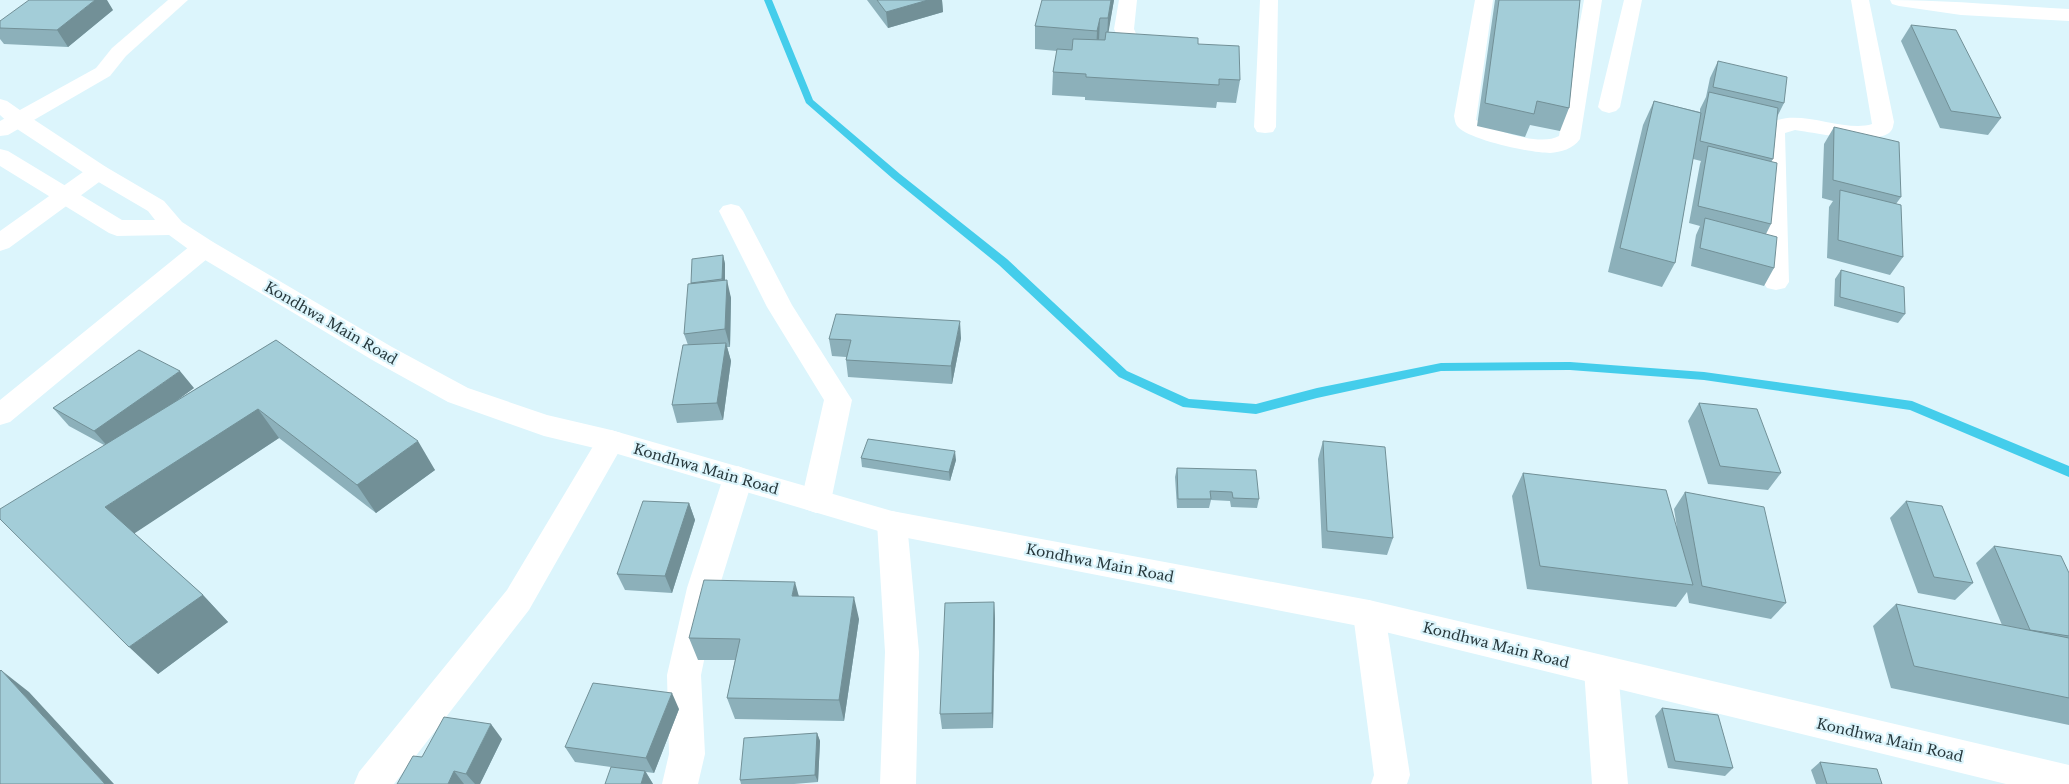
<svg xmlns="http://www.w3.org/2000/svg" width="2069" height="784" viewBox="0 0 2069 784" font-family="'Libre Baskerville',serif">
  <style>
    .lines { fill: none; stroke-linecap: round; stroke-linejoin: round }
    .stream { fill: #44cdeb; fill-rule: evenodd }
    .minor { fill: #fff; fill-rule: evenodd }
    .secondary { fill: #fff; fill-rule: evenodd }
    .primary { fill: #fff; fill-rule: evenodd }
    .wall { fill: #8cb0ba }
    .shaded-wall { fill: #729097 }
    .building { fill: #a3cdd8; stroke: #729097 }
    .labels { text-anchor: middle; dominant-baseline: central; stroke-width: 4.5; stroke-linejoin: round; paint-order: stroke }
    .street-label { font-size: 14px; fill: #27383c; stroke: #dcf5fc }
  </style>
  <rect width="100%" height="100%" fill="#dcf5fc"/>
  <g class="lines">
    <path class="stream" d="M764 0H772L813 100 900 174 1007 259 1127 371 1189 399 1256 404 1317 388 1441 363 1570 362 1704 372 1912 401 2069 466V477L1910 410 1704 380 1570 370 1441 371 1317 398 1256 414 1183 407 1119 377 999 265 892 178 806 103Z"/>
    <path class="minor" d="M1119 0H1137L1134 29 1137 36 1165 40 1168 44 1165 48 1158 50 1122 45 1114 29Z
      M1260 0H1278L1276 127 1273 132 1265 133 1257 132 1254 127Z
      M1475 0H1493L1476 120C1494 130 1540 147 1559 136L1584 0H1602L1580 139C1573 149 1561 152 1550 153 1531 153 1470 140 1458 127 1455 124 1455 120 1454 116Z
      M1624 0H1642L1620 107 1616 111 1609 113 1602 111 1598 107Z
      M1851 0H1869L1894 122C1893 126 1893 130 1889 133 1872 145 1817 133 1795 130L1785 133 1789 282 1785 288 1776 290 1767 288 1763 282V131C1785 100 1841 134 1872 124Z
      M1890 0C1949 0 2009 6 2069 9V21L1961 15 1899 6 1892 4Z
      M98 165 106 167 109 172 106 177 9 248 0 251V231L90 167Z
      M731 204 739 206 743 211 792 305 852 400 831 501 827 509 816 513 805 509 801 501 824 400 767 307 719 211 723 206Z
      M204 240 213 242 216 248 213 254 10 422 0 425V400L195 242Z
      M611 430 621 433 625 441 529 610 394 784H354L359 772 507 590 601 433Z
      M738 466 748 470 753 478 719 588 701 675 705 754 698 784H662L669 754 667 675 687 588 723 478 728 470Z
      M892 511 903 514 907 523 919 652 916 784H880L885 652 877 523 881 514Z
      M1369 600 1380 604 1385 614 1410 775 1407 784H1371L1374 775 1353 614 1358 604Z
      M1601 655 1613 659 1618 670 1628 784H1592L1584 670 1589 659Z"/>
    <path class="secondary" d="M168 0H188L126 56 110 76 8 135 0 136V121L96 68 112 48Z"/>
    <path class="primary" d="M0 99 7 101 27 115 106 167 164 201 182 222 213 242 392 347 468 388 547 415 611 430 892 511 1369 600 2069 765V784H2006L1369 628 892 535 611 452 544 436 448 402 374 361 195 254 169 235 117 236 109 233 0 166V149L8 151 122 220H155L148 211 90 177 11 125 0 115Z"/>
  </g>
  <path class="wall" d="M867 0H942L943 12 888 28Z
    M1114 0 1108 32 1198 44 1240 80 1236 103 1217 102 1216 108 1085 100V97L1052 95 1053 72 1057 51 1035 49V26Z
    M1495 0H1580L1569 108 1560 131 1530 125 1525 137 1477 126Z
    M113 10 68 47 4 44 0 39V21Z
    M1911 25 2001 118 1988 135 1940 128 1901 41Z
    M1718 61 1784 103 1777 117 1773 159 1771 162V224L1766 234 1774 268 1764 286 1691 266 1696 235 1700 226 1689 223 1700 164 1701 161 1693 159 1675 263 1662 287 1608 272 1643 125 1654 101 1700 112V109L1706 97 1710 78Z
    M1834 127 1901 197 1896 204 1903 257 1890 275 1827 258 1829 207 1833 201 1822 198 1824 144Z
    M723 255 725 264V280L731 298 730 347H727L731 361 723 420 677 423 672 405 688 345 684 334 691 283Z
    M1841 270 1905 314 1898 323 1834 306 1835 279Z
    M961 338 952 384 848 377 846 360V357L832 356 829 339Z
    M276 340 435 470 376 513 279 438 134 533 203 595 228 622 158 674 104 445 69 426 53 408 194 388 176 401Z
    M1699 403 1781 473 1768 490 1708 484 1688 421Z
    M1323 441 1393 538 1387 555 1322 548 1318 459Z
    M861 458 956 460 950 481 862 467Z
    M1177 468 1259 499 1257 508 1231 507 1230 501 1211 500 1209 508H1177L1175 477Z
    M1523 473 1677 528 1674 509 1685 492 1786 603 1771 619 1689 603 1687 592 1676 607 1527 589 1512 496Z
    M1906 501 1973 583 1955 600 1918 593 1890 518Z
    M689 503 695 520 672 593 625 590 617 574Z
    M1994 546 2069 573V725L1891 688 1873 626 1896 604 2002 625 1976 563Z
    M798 596 859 619 844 721 735 719 727 698 735 660H698L689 638Z
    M994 602 995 619 993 728 942 729 940 714Z
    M1662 708 1733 768 1725 776 1668 768 1655 716Z
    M679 709 654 773 646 772 653 784H605L618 768 575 762 565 747Z
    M817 733 820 741 818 782 794 784H741L740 780Z
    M502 739 480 784H397L422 757Z
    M1820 762 1882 784H1816L1811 770Z"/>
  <path class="shaded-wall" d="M95 0H107L113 10 68 47 57 30Z
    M928 0H942L943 12 888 28 886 12Z
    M1111 0H1114L1107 41 1108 18Z
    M1100 18 1099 40 1096 53 1097 31Z
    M723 255 725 264V288L722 279Z
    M727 280 731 298 730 347 725 329Z
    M960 321 961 338 952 384 951 366Z
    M726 343 731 361 723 420 717 403Z
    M180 371 194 388 110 449 94 431Z
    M258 409 279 438 132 535 105 507Z
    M418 441 435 470 376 513 357 485Z
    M955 451 956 460 950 481 949 472Z
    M689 503 695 520 672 593 665 576Z
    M795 582 801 604 792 596Z
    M203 595 228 622 158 674 129 647Z
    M854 597 859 619 844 721 839 700Z
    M994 602 995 619 993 728 992 713Z
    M1 670 29 692 114 784H105Z
    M672 693 679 709 654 773 646 758Z
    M491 724 502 739 480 784H475L466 774Z
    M817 733 820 741 818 782 815 775Z
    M454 771 464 784H448Z
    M645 771 653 784H641Z"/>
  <path class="building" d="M29 0H95L57 30 0 28V21Z
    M877 0H928L886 12Z
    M1042 0H1111L1108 18H1100L1097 31 1035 26Z
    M1499 0H1580L1569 108 1537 101 1534 114 1485 103Z
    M1911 25 1956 30 2001 118 1951 111Z
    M1106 32 1198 38V44L1239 46 1240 80 1219 79V85L1086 77V74L1053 72 1057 49 1072 50 1073 39 1105 40Z
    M1718 61 1787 77 1784 103 1713 87Z
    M1709 92 1778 108 1773 159 1700 141Z
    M1654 101 1701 113 1675 263 1620 248Z
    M1834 127 1899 142 1901 197 1833 180Z
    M1708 146 1777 163 1771 224 1698 206Z
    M1840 190 1901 205 1903 257 1838 240Z
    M1705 218 1777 237 1774 268 1700 248Z
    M723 255 722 279 691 283 692 259Z
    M1841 270 1904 287 1905 314 1840 297Z
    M727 280 725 329 684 334 688 284Z
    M836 314 960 321 951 366 846 360 851 340 829 339Z
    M276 340 418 441 357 485 258 409 105 507 203 595 129 647 0 519V509Z
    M726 343 717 403 672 405 683 345Z
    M139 350 180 371 94 431 53 408Z
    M1699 403 1757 409 1781 473 1720 466Z
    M868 439 955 451 949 472 861 458Z
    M1323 441 1385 447 1393 538 1327 531Z
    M1177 468 1256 470 1259 499 1233 498 1232 492 1210 491 1211 499H1178Z
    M1523 473 1666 490 1693 585 1540 566Z
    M1685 492 1764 507 1786 603 1702 586Z
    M643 501 689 503 665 576 617 574Z
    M1906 501 1942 506 1973 583 1934 577Z
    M1994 546 2061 556 2069 573V636L2030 630Z
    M704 580 795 582 792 596 854 597 839 700 727 698 740 639 689 638Z
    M994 602 992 713 940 714 945 603Z
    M1896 604 2069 638V698L1914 666Z
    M1 670 105 784H0V671Z
    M593 683 672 693 646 758 565 747Z
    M1662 708 1718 715 1733 768 1675 761Z
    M444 717 491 724 466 774 454 771 448 784H397L413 756 422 757Z
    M817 733 815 775 740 780 744 738Z
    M1820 762 1877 769 1882 784H1827Z
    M611 767 645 771 641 784H605Z"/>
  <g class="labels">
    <g class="street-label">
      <text transform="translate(331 323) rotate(30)">Kondhwa Main Road</text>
      <text transform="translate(706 469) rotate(16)">Kondhwa Main Road</text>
      <text transform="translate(1100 563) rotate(11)">Kondhwa Main Road</text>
      <text transform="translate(1496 645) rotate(14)">Kondhwa Main Road</text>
      <text transform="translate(1890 740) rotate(13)">Kondhwa Main Road</text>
    </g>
  </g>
</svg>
